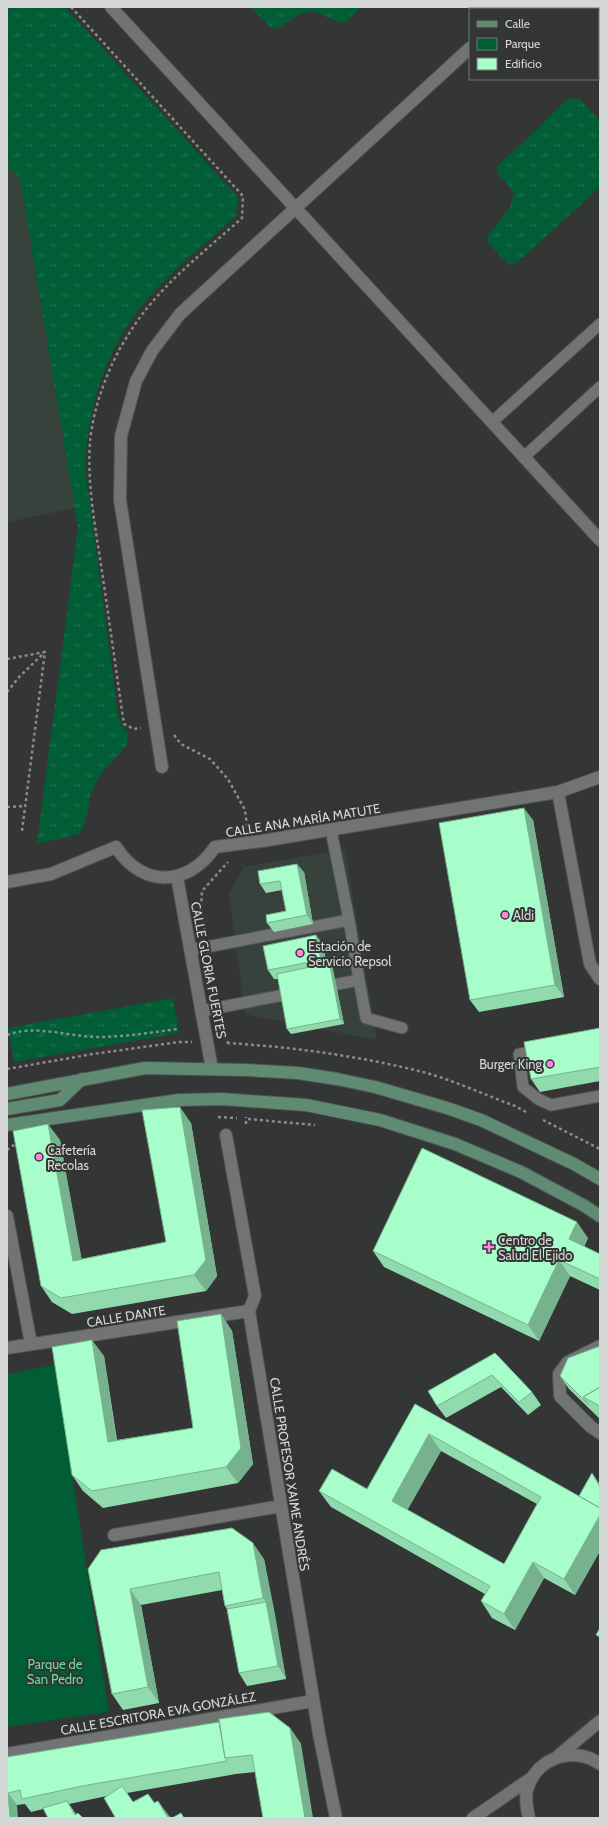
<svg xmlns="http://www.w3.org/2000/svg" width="607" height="1825" viewBox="0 0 607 1825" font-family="Cabin,sans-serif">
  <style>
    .built { fill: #38423c }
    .grass { fill: url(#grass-tufts) }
    .park { fill: #005d36 }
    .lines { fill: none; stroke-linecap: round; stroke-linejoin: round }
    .service-casing { stroke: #4f5250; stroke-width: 13 }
    .minor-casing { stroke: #4f5250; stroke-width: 14 }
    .tertiary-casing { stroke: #4f5250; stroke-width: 14 }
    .primary-casing { stroke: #4f5250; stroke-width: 14 }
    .path { stroke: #898c8a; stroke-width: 2.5; stroke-dasharray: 3 3; stroke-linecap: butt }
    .service { stroke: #717472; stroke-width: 11 }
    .minor { stroke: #717472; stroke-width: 12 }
    .tertiary { stroke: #717472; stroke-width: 12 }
    .primary { stroke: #5e8b71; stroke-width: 12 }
    .wall { fill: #90daae; fill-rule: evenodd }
    .shaded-wall { fill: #76b28d }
    .building { fill: #a8feca; stroke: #76b28d; fill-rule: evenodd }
    .poi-dot { fill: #fe86e0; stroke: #333634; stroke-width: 1.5 }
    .labels { text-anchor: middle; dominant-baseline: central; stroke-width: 4; stroke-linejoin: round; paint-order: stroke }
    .street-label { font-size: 13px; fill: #d4d7d5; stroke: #333634 }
    .poi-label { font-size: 13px; fill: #d4d7d5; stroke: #333634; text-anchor: start }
    .park-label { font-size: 13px; fill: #67db9c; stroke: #333634 }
  </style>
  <defs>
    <pattern id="grass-tufts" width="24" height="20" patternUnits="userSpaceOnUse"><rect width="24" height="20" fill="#005d36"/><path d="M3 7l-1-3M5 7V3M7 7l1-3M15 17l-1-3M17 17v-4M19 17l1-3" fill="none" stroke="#247452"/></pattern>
  </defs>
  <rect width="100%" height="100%" fill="#333634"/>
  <path class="built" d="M7 167 20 178 75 508 7 522Z
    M345 849 377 1040 245 1014 229 893 244 867Z"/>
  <path class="grass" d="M7 7H65L238 197 236 216C206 244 171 270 145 302 104 351 89 405 85 467L118 715 122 726 128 732 127 745 102 772 91 792 85 824 79 834 37 844 78 528 20 178 7 167Z
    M251 7H361L344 23C330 22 322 10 308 12 294 14 287 26 274 29L268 25Z
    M569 98 581 100 600 121V187L517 263 511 265 507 263 489 244 487 239 489 234 510 207 514 193 497 172V167Z
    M173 998 179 1033 14 1062 8 1028Z"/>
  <path class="park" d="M55 1365 109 1712 7 1727V1374Z"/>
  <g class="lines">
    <g class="service-casing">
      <path id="service" d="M492 422 600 324
        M524 457 600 387
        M331 830 349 920
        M190 950 349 920 359 980 323 987
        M359 980 366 1018 402 1028
        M201 1011 294 993
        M540 1051 519 1054 523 1087 538 1099 551 1105 600 1096"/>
    </g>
    <g class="minor-casing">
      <path id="minor" d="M111 7 600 540
        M513 9 515 7
        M162 767 120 500 121 436 136 381 152 351 180 314 470 48
        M558 792 590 964 600 979
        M177 877 212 1069
        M7 882 51 874 116 847C142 888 188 887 215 847L262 841 558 792 600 777
        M226 1135 255 1296 249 1311 319 1734 336 1818
        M7 1216 31 1344
        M600 1346 568 1362 559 1374 560 1396 591 1427 600 1433
        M7 1348 249 1311
        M114 1535 281 1506
        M7 1754 313 1701"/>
    </g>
    <g class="tertiary-casing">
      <path id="tertiary" d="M558 1756 600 1721
        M473 1818 533 1777
        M529 1818C527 1809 525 1800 527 1790 535 1758 574 1745 600 1764"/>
    </g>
    <g class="primary-casing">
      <path id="primary" d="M7 1094 145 1068 246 1070 298 1073 337 1079 375 1087 447 1108 481 1120 574 1164 600 1179
        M7 1109 60 1100 82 1079
        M7 1125 179 1100 222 1099 306 1105 380 1120 455 1144 521 1172 583 1205 600 1216"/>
    </g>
    <path class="path" d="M71 7 243 196 242 218C203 253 158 287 130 332 110 362 93 406 90 442 87 484 95 525 101 565 109 618 116 671 124 724L134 729 141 728
      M7 659 45 652 22 831
      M7 692 20 676 44 653
      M174 735 181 744 210 759 228 779 245 810 247 826
      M7 807 26 806
      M205 931 201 908 202 891 228 862
      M223 1030 228 1043
      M7 1035C36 1024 69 1037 99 1037 126 1037 152 1032 179 1029
      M227 1043C293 1047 359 1056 423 1072 453 1080 485 1095 515 1106L528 1113
      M7 1069 93 1054 179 1042H192
      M218 1117 237 1118
      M248 1119 315 1125
      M543 1120 600 1149
      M246 1124V1117
      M7 1150 18 1142"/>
    <use href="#service" class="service"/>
    <use href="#minor" class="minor"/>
    <use href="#tertiary" class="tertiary"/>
    <use href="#primary" class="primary"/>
  </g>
  <path class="wall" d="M533 820 564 997 479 1012 470 1000Z
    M304 872 313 924 274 932 267 923 286 911 282 890 266 893 260 884Z
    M323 944 326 961 329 960 332 965 344 1024 291 1034 287 1029 278 979H274L268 970Z
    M600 1028V1081L540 1092 531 1079Z
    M191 1123 217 1276 206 1291 72 1314 52 1302 41 1286 60 1140 81 1259 166 1242Z
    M588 1238 584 1247 600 1254V1290L570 1276 539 1341 384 1267 373 1251Z
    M221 1314 232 1331 253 1464 238 1483 103 1508 83 1491 72 1475 104 1356 117 1440 193 1428Z
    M600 1346V1419L569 1389 560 1376Z
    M495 1353 532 1392 541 1405 528 1415 501 1387 446 1418 437 1406Z
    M415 1404 579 1496 592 1473 600 1485V1551L575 1595 544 1578 515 1630 492 1618 481 1601 485 1594 331 1507 319 1491 367 1489ZM441 1451 537 1504 504 1564 407 1510Z
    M264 1559 286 1679 247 1686 239 1673 227 1609 225 1606 222 1590 141 1605 159 1703 123 1710 112 1694 88 1569Z
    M290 1728 301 1744 255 1772 236 1774 127 1793 133 1802 148 1794 155 1803 170 1818 115 1817 107 1796 69 1804 76 1814 83 1818 43 1809 31 1812 25 1804 17 1805 7 1818V1757Z"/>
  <path class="shaded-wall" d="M524 808 533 820 564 997 555 985Z
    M297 864 304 872 313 924 307 915Z
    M316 935 323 944 327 969 321 960Z
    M329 960 332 965 344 1024 340 1019Z
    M180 1107 191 1123 217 1276 206 1291 194 1275Z
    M48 1124 60 1140 85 1277 73 1261Z
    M577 1222 588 1238 580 1255 569 1239Z
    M559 1260 570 1276 539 1341 528 1325Z
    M221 1314 232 1331 253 1464 238 1483 226 1467Z
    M92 1340 104 1356 119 1458 108 1442Z
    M429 1434 441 1451 403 1518 392 1501Z
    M592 1473 600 1485V1487Z
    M600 1515V1551L575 1595 564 1579Z
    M253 1543 264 1559 275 1614 263 1598Z
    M533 1562 544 1578 515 1630 504 1614Z
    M130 1589 141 1605 159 1703 148 1687Z
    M266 1602 275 1614 286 1679 278 1666Z
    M290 1728 301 1744 313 1818H305Z
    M8 1793 17 1805 18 1818H10Z
    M67 1801 78 1818 75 1815Z
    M158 1801 170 1817V1818H168Z"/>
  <path class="building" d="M524 808 555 985 470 1000 439 823Z
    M297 864 307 915 267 923 266 915 286 911 280 881 260 884 258 871Z
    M316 935 321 960 268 970 263 946Z
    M329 960 340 1019 287 1029 277 974 324 964V961Z
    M600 1028V1067L531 1079 524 1042Z
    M180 1107 206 1260 194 1275 61 1298 41 1286 13 1131 48 1124 73 1261 166 1242 142 1110Z
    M422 1148 577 1222 569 1239 600 1254V1279L559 1260 528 1325 373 1251Z
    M221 1314 241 1448 226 1467 92 1491 72 1475 52 1347 92 1340 108 1442 193 1428 177 1321Z
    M600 1346V1387L583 1397 589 1405 560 1376 568 1358Z
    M495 1353 532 1392 519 1402 492 1375 437 1406 428 1391Z
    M600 1387V1406L583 1397Z
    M415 1404 600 1508V1515L564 1579 533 1562 504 1614 481 1601 490 1586 319 1491 332 1469 367 1489ZM429 1434 541 1497 504 1564 392 1501Z
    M592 1473 600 1487V1508L579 1496Z
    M232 1528 253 1543 263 1598 225 1606 219 1572 130 1589 148 1687 112 1694 88 1569 101 1550Z
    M266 1602 278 1666 239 1673 227 1609Z
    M600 1628V1637L596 1635Z
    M269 1712 290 1728 305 1818H263L252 1755 225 1758 219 1719Z
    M219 1722 225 1758 227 1761 82 1786 22 1799 20 1790 8 1793 10 1818H7V1757Z
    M122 1786 133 1802 148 1794 154 1803 158 1801 168 1818H114L115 1817 104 1798Z
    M67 1801 75 1815 78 1813 83 1818H48L43 1808Z
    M181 1813 184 1818H172Z"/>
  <g class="poi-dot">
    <circle cx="505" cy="915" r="4"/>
    <circle cx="300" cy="953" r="4"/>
    <circle cx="550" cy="1064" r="4"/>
    <circle cx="39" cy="1157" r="4"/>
    <path d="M487 1241h4v4h4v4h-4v4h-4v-4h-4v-4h4z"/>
  </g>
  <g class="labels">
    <g class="street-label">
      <text transform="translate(303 820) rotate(-9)">CALLE ANA MARÍA MATUTE</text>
      <text transform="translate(209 970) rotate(79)">CALLE GLORIA FUERTES</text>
      <text transform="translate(126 1316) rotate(-9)">CALLE DANTE</text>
      <text transform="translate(290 1474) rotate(81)">CALLE PROFESOR XAIME ANDRÉS</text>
      <text transform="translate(158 1713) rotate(-10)">CALLE ESCRITORA EVA GONZÁLEZ</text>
    </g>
    <g class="poi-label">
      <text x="513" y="915">Aldi</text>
      <text x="308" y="946">Estación de<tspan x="308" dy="15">Servicio Repsol</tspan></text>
      <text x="542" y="1064" text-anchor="end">Burger King</text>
      <text x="47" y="1150">Cafetería<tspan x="47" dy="15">Recolas</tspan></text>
      <text x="498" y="1240">Centro de<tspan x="498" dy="15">Salud El Ejido</tspan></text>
    </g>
    <g class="park-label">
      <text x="55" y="1664">Parque de<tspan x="55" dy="15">San Pedro</tspan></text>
    </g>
  </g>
  <rect width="607" height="1825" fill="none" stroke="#d4d7d5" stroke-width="16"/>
  <rect x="469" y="8" width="130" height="72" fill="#333634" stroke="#737674"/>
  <rect x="477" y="21" width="20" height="6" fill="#5e8b71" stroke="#737674"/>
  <text x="505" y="28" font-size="12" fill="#d4d7d5">Calle</text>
  <rect x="477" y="38" width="20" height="12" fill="#005d36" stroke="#737674"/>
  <text x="505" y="48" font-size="12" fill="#d4d7d5">Parque</text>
  <rect x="477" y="58" width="20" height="12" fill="#a8feca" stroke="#737674"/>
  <text x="505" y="68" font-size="12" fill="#d4d7d5">Edificio</text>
</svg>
